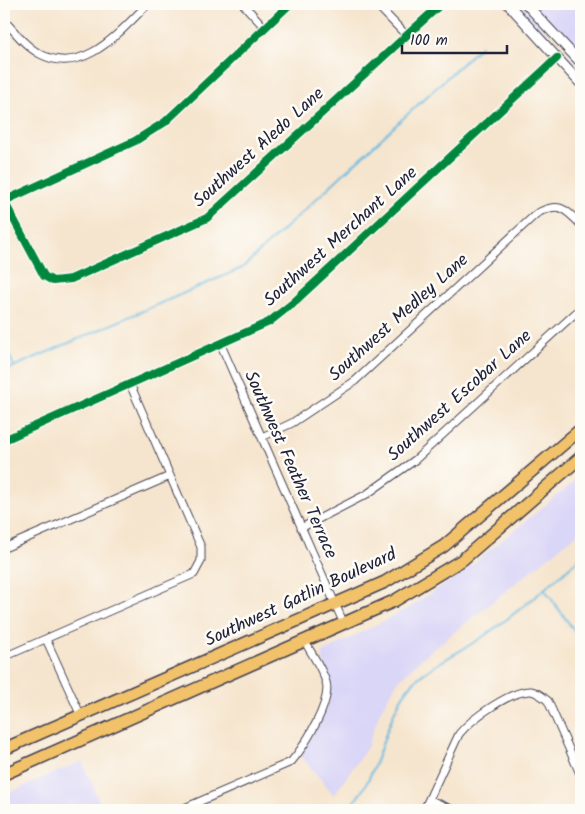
<svg xmlns="http://www.w3.org/2000/svg" width="585" height="814" viewBox="0 0 585 814" font-family="Kalam,sans-serif">
  <style>
    .built { fill: #dad6f7 }
    .lines { fill: none; stroke-linecap: round; stroke-linejoin: round }
    .stream { stroke: #63bae0; stroke-width: 2 }
    .minor-casing { stroke: #423f51; stroke-width: 9 }
    .tertiary-casing { stroke: #423f51; stroke-width: 11 }
    .primary-casing { stroke: #423f51; stroke-width: 14 }
    .minor { stroke: #fff; stroke-width: 7 }
    .tertiary { stroke: #fff; stroke-width: 9 }
    .primary { stroke: #f2c26a; stroke-width: 11 }
    .cycleway-casing { stroke: #fdfcf7; stroke-width: 11 }
    .cycleway { stroke: #00873e; stroke-width: 8 }
    .labels { text-anchor: middle; dominant-baseline: central; stroke-width: 5; stroke-linejoin: round; paint-order: stroke }
    .street-label { font-size: 18px; fill: #22223b; stroke: #fdfcf7 }
  </style>
  <rect width="100%" height="100%" fill="#fdfcf7"/>
  <filter id="ink" filterUnits="userSpaceOnUse"><feTurbulence type="fractalNoise" baseFrequency=".02" numOctaves="2"/><feDisplacementMap in="SourceGraphic" scale="10" xChannelSelector="R" yChannelSelector="G"/><feConvolveMatrix kernelMatrix="1 2 1 2 8 2 1 2 1" color-interpolation-filters="sRGB"/></filter>
  <filter id="wash" filterUnits="userSpaceOnUse"><feTurbulence type="fractalNoise" baseFrequency=".0096" numOctaves="4" result="noise"/><feDisplacementMap in="SourceGraphic" scale="20" xChannelSelector="R" yChannelSelector="G"/><feGaussianBlur stdDeviation="1.12" result="paint"/><feColorMatrix in="noise" values="0 0 0 0 0 0 0 0 0 0 0 0 0 0 0 0 0 1.4 0 .05"/><feComposite in="paint" operator="in"/></filter>
  <g filter="url(#wash)">
    <rect width="100%" height="100%" fill="#f6e5ce"/>
    <path class="built" d="M513 4H521L581 69V78Z
      M531 4H581V58Z
      M581 476V531L421 659 397 682 380 712 367 748 334 795 301 756 329 703 330 683 326 674 322 653 410 607 463 572Z
      M82 761 103 810H7L4 795Z"/>
    <g class="lines">
      <path class="stream" d="M4 343 14 366
        M4 371 242 268 481 46
        M545 590 581 640
        M344 810C379 788 382 717 411 685 425 668 464 650 484 636 518 612 550 585 581 557"/>
    </g>
  </g>
  <g filter="url(#ink)">
    <g class="lines">
      <g class="minor-casing">
        <path id="minor" d="M243 4 265 28
          M290 4 165 122 135 141 4 201 44 276 53 281 71 279 207 218 441 4
          M376 4 406 35
          M4 20C15 32 26 47 40 54 84 77 120 31 148 4
          M221 345 344 624
          M262 437 292 423 355 381 536 214C558 201 565 208 581 225
          M4 440 269 322 293 303 557 58
          M301 528 367 494 415 460 581 308
          M4 548 170 476
          M46 639 81 716
          M4 657 194 574 201 561V547L130 384
          M430 800 453 810
          M180 810 291 762C304 747 332 702 326 682 322 668 311 653 304 640
          M424 810 459 734C471 719 511 690 531 691 538 692 543 697 548 701L581 776"/>
      </g>
      <g class="tertiary-casing">
        <path id="tertiary" d="M508 4 581 84
          M526 4 581 63"/>
      </g>
      <g class="primary-casing">
        <path id="primary" d="M4 749 385 582 444 546 581 429
          M4 774 394 601 462 560 581 457"/>
      </g>
      <use href="#minor" class="minor"/>
      <use href="#tertiary" class="tertiary"/>
      <use href="#primary" class="primary"/>
      <g class="cycleway-casing">
        <path id="cycleway" d="M290 4 165 122 135 141 4 201 44 276 53 281 71 279 207 218 441 4
          M4 440 269 322 293 303 557 58"/>
      </g>
      <use href="#cycleway" class="cycleway"/>
    </g>
  </g>
  <g class="labels">
    <g class="street-label">
      <text transform="translate(259 148) rotate(-42)">Southwest Aledo Lane</text>
      <text transform="translate(341 237) rotate(-42)">Southwest Merchant Lane</text>
      <text transform="translate(399 318) rotate(-42)">Southwest Medley Lane</text>
      <text transform="translate(460 396) rotate(-42)">Southwest Escobar Lane</text>
      <text transform="translate(290 465) rotate(66)">Southwest Feather Terrace</text>
      <text transform="translate(301 598) rotate(-25)">Southwest Gatlin Boulevard</text>
    </g>
  </g>
  <rect width="585" height="814" fill="none" stroke="#fdfcf7" stroke-width="20"/>
  <path d="M402 45v8h105v-8" fill="none" stroke="#22223b" stroke-width="2.5"/>
  <text x="410" y="45" font-size="15" fill="#22223b" stroke="#fdfcf7" stroke-width="4" paint-order="stroke">100 m</text>
</svg>
